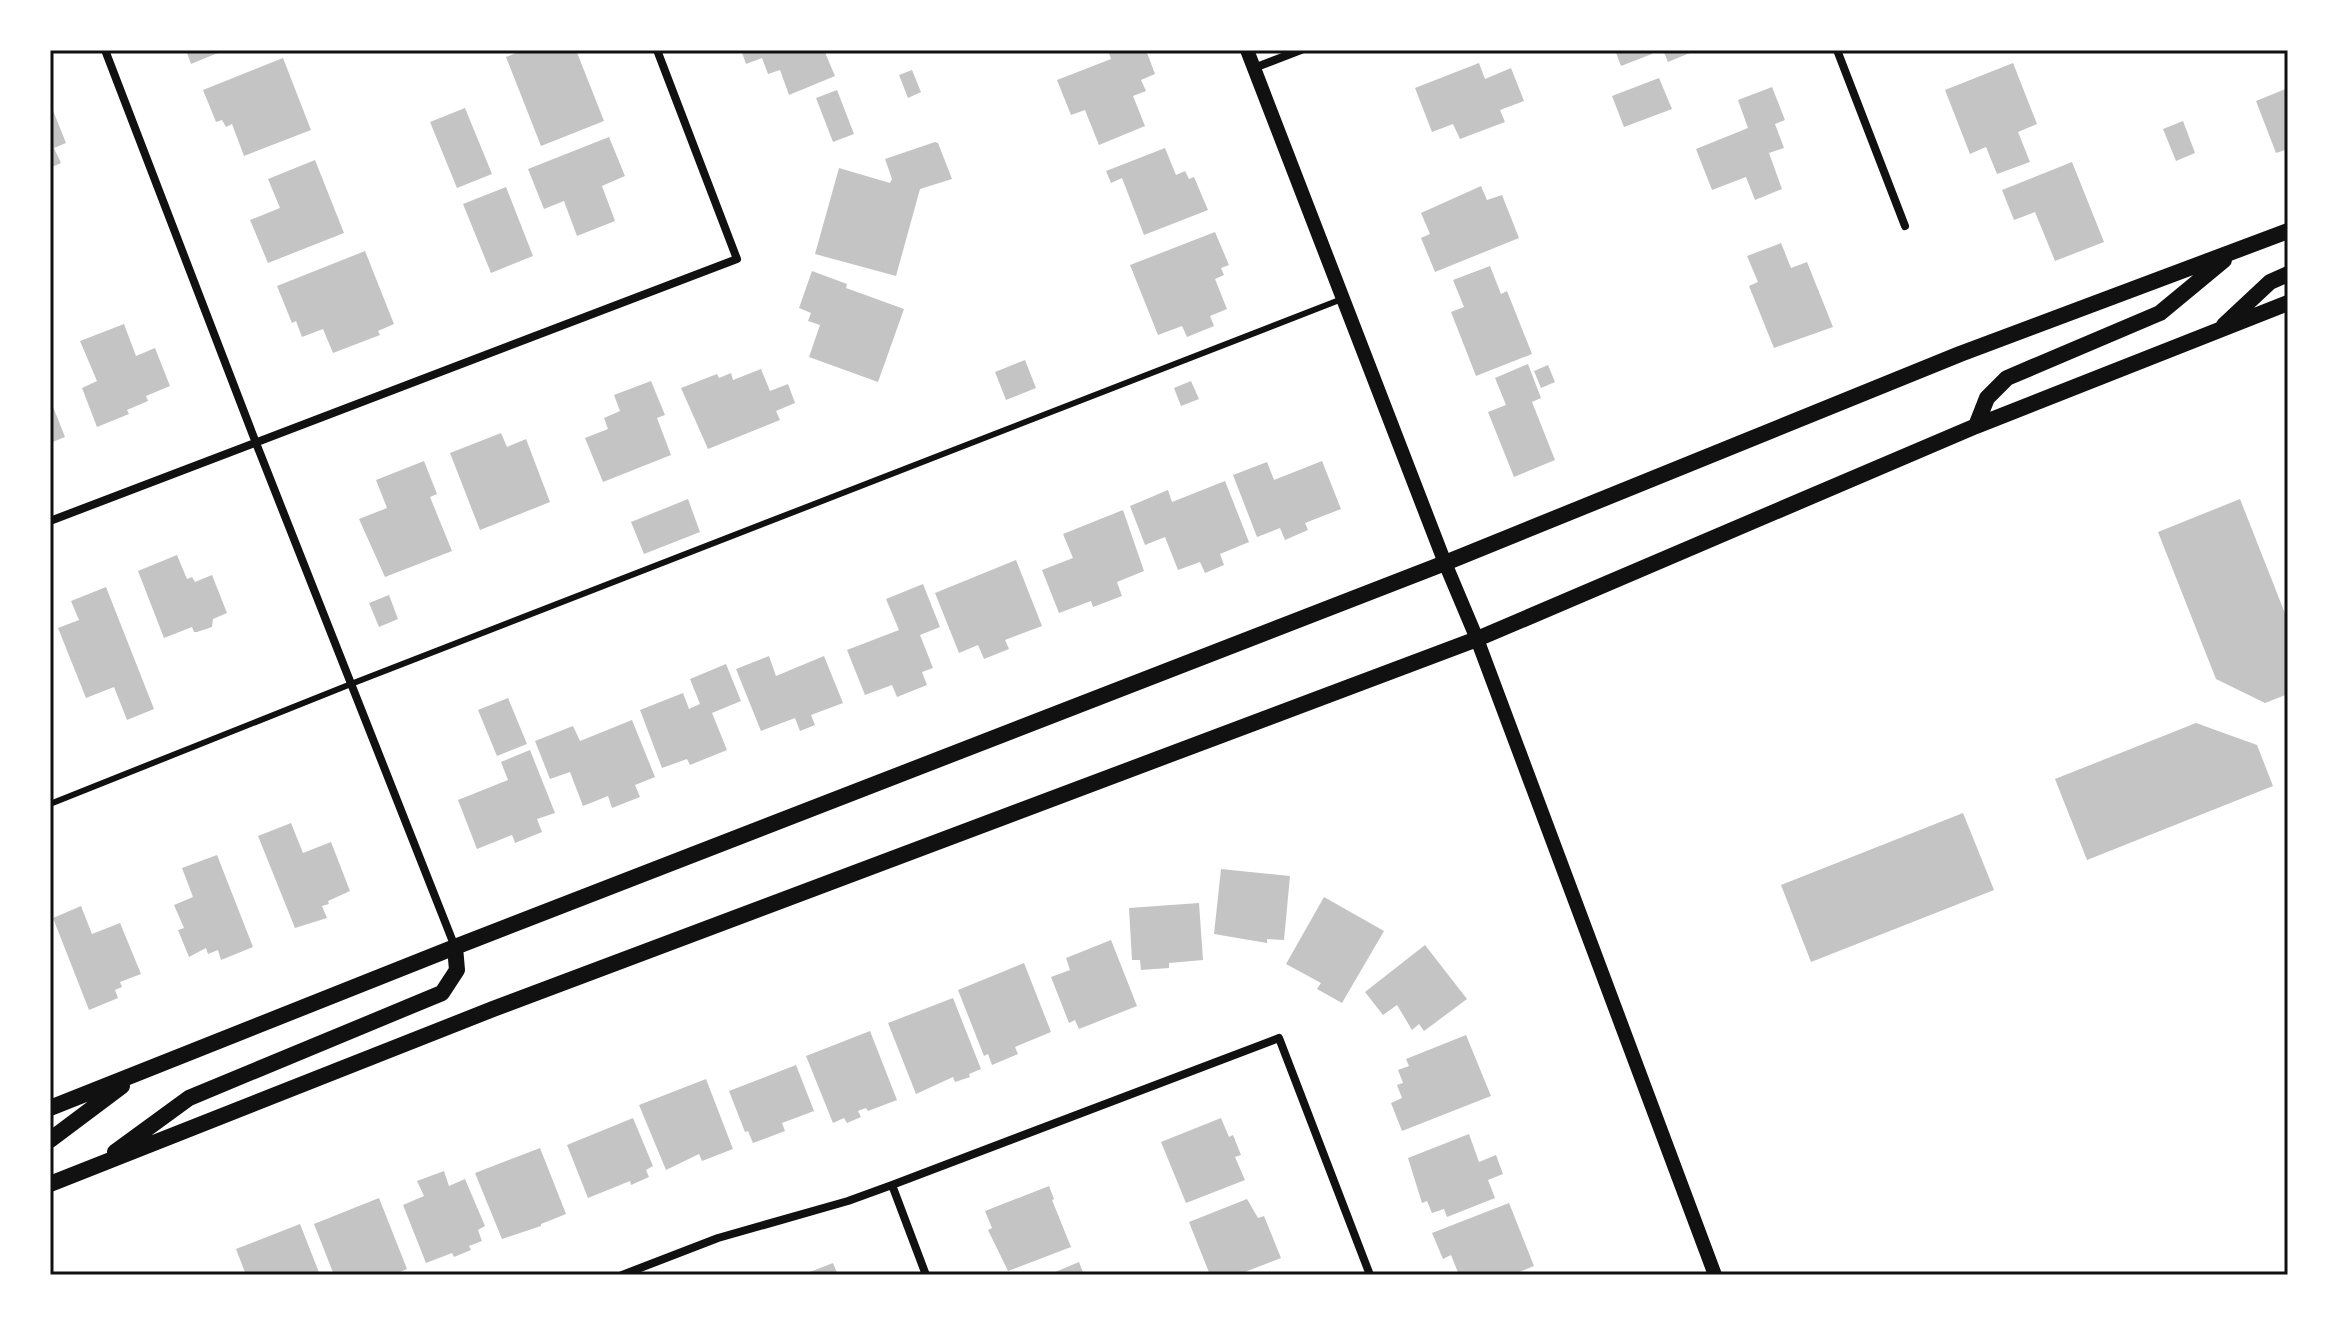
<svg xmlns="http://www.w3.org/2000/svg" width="2338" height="1325" viewBox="0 0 2338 1325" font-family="Roboto,sans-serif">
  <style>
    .building { fill: #c4c4c4 }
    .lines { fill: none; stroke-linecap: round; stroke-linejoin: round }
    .service { stroke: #111; stroke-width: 6 }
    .minor { stroke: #111; stroke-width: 8 }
    .tertiary { stroke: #111; stroke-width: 14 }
    .secondary { stroke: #111; stroke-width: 16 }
    .neatline { fill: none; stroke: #111; stroke-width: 3 }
  </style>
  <rect width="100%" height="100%" fill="#fff"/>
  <path class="building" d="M186 50H225L191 64Z
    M524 50H576L604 121 541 146 506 57Z
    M741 50H824L835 76 789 95 780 70 768 74 762 58 746 64Z
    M1108 50H1146L1155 74 1141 80 1146 91 1133 96 1145 126 1099 145 1085 110 1071 115 1057 80 1111 59Z
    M1615 50H1651L1652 54 1621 66Z
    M1663 50H1697L1668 62Z
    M283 58 311 130 244 156 232 124 226 127 222 120 216 122 203 90Z
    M1479 63 1485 79 1511 68 1524 101 1500 110 1505 122 1460 139 1453 124 1432 132 1415 88Z
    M2013 63 2037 124 2018 132 2030 162 1997 174 1986 147 1970 154 1945 90Z
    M912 70 921 92 908 98 899 75Z
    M1659 78 1672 109 1624 127 1612 96Z
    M1772 87 1785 120 1775 124 1784 148 1769 153 1782 189 1755 200 1746 177 1712 190 1696 149 1748 128 1738 100Z
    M2288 88V149L2276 153 2256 101Z
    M837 90 854 134 833 142 816 98Z
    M50 103 66 143 54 148 61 163 50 168Z
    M465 108 492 174 457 188 430 122Z
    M2183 121 2195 153 2176 161 2163 129Z
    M609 137 625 176 602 186 615 221 577 236 564 201 544 209 528 169Z
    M935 142 938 143 952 179 920 189 896 276 815 254 839 168 890 183 892 179 885 159Z
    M1165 148 1176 175 1185 171 1189 179 1194 177 1208 210 1144 235 1122 178 1111 183 1106 171Z
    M315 160 344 233 268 263 250 220 280 208 268 179Z
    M2072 162 2104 242 2055 261 2035 212 2014 220 2002 190Z
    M1481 186 1487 200 1502 195 1519 238 1435 272 1421 238 1430 234 1421 213Z
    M506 187 533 256 491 273 463 204Z
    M1215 232 1229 265 1221 268 1224 275 1215 279 1227 309 1210 316 1214 326 1187 337 1182 326 1158 335 1130 265Z
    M1781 243 1791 268 1807 262 1833 327 1774 348 1749 286 1758 282 1747 256Z
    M365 251 394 324 378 331 380 335 333 353 323 329 302 337 296 321 292 323 277 286Z
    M1490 266 1501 294 1507 291 1532 354 1476 376 1451 312 1464 307 1453 280Z
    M812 271 847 284 846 288 904 309 878 382 809 357 820 325 808 321 811 313 799 308Z
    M124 324 136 356 155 348 170 386 146 396 148 401 127 410 129 414 97 427 82 388 97 381 80 341Z
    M1025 360 1036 388 1006 400 995 372Z
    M1528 364 1541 398 1532 402 1555 460 1514 477 1488 412 1506 405 1495 378Z
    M1548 365 1555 382 1541 388 1534 371Z
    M761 369 770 391 788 384 795 403 776 411 780 420 708 449 681 388 717 374 719 378 731 373 733 380Z
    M651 381 665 415 657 418 671 455 603 482 585 438 608 429 604 418 620 411 614 395Z
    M1191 381 1199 399 1181 406 1174 388Z
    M50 399 65 437 50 443Z
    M501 433 507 447 526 439 550 502 480 530 450 453Z
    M424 461 437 494 430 497 452 551 385 577 359 519 387 508 376 480Z
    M1322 461 1341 509 1305 523 1308 530 1285 540 1280 528 1257 537 1233 475 1267 462 1274 480Z
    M1225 481 1249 542 1220 554 1224 565 1205 573 1200 562 1178 570 1165 537 1145 545 1130 506 1168 490 1172 502Z
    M688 499 700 532 644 554 631 522Z
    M2240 499 2288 621V694L2265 703 2216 679 2158 532Z
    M1123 510 1144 571 1117 582 1122 596 1093 607 1091 601 1059 613 1042 570 1073 558 1063 534Z
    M177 555 187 579 192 577 195 582 212 575 227 613 213 619 212 627 197 632H194L192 627 164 638 138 571Z
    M1016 560 1042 626 1005 640 1009 649 984 659 978 645 959 653 935 593Z
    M923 584 940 627 920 635 933 668 922 672 927 685 897 697 892 685 865 695 847 650 899 630 886 599Z
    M106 587 154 709 127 720 114 687 86 698 58 628 79 620 71 601Z
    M389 595 398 619 379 627 369 603Z
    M769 656 776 676 824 656 843 703 811 715 815 725 800 731 795 718 761 731 736 669Z
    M726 664 741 701 712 713 727 750 690 765 687 759 662 768 640 710 683 693 689 709 700 704 690 679Z
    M508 698 527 744 497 756 478 710Z
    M632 720 655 777 635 785 640 797 612 808 608 796 583 806 570 772 550 779 535 741 573 726 580 741Z
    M2196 723 2257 745 2273 786 2087 860 2055 779Z
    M530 750 555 813 537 819 542 832 515 843 512 835 477 849 458 800 508 780 501 762Z
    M1963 813 1994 890 1811 962 1781 885Z
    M291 823 303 853 331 842 350 891 328 901 329 904 322 906 327 918 295 928 258 836Z
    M217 855 253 947 221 960 218 950 208 954 206 948 189 957 178 930 184 928 174 905 193 897 182 868Z
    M1221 869 1290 876 1284 940 1267 939V943L1214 934Z
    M1324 897 1384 931 1342 1003 1317 989 1321 983 1286 964Z
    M1199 903 1203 960 1169 963V968L1141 970 1140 960H1132L1129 908Z
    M81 906 92 934 120 923 141 974 120 982 122 987 115 990 118 998 89 1010 53 918Z
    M1111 940 1137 1006 1079 1029 1075 1020 1069 1023 1051 977 1070 970 1066 958Z
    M1425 945 1467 999 1424 1031 1419 1024 1412 1030 1397 1005 1383 1015 1365 992Z
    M1024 963 1051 1032 1015 1047 1018 1054 992 1065 988 1054 984 1056 958 990Z
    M953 998 981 1069 969 1074 970 1077 955 1082 953 1077 916 1094 888 1023Z
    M870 1031 897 1100 868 1111 866 1108 858 1111 861 1117 847 1123 844 1118 833 1123 806 1056Z
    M1466 1035 1491 1096 1402 1131 1391 1103 1402 1098 1397 1085 1403 1083 1398 1070 1409 1066 1406 1059Z
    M796 1065 814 1111 782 1123 785 1131 753 1143 748 1131 745 1132 729 1091Z
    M706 1079 733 1149 702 1161 699 1154 666 1170 639 1105Z
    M633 1118 653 1166 646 1170 649 1177 631 1185 630 1181 588 1198 567 1145Z
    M1221 1118 1229 1137 1233 1135 1241 1155 1235 1157 1245 1180 1186 1203 1161 1142Z
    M1469 1134 1479 1162 1496 1155 1503 1174 1488 1180 1495 1198 1447 1217 1444 1209 1432 1213 1427 1201 1422 1203 1408 1158Z
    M540 1148 566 1214 541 1224V1226L502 1239 475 1173Z
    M444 1171 449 1186 465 1179 485 1226 478 1230 482 1241 469 1246 471 1250 454 1257 452 1253 426 1263 403 1205 424 1196 417 1181Z
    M1049 1186 1054 1199 1052 1200 1071 1247 1008 1271 988 1230 992 1228 985 1211Z
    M379 1198 407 1269 393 1275H334L314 1224Z
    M1247 1199 1258 1218 1264 1216 1281 1258 1237 1275H1210L1189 1222Z
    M1509 1203 1534 1266 1512 1275H1459L1451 1255 1443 1259 1432 1233Z
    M300 1224 320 1275H246L236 1249Z
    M1079 1262 1084 1275H1048Z
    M833 1263 838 1275H802Z"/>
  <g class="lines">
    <path class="service" d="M50 804 351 684 1342 299"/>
    <path class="minor" d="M105 50 256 443 455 947
      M1837 50 1905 226
      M1254 68 1301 50
      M50 521 737 259 657 50
      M892 1185 926 1275
      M622 1275 718 1238 848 1201 892 1185 1279 1038 1370 1275"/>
    <path class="tertiary" d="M1247 50 1445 563 1477 639 1715 1275"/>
    <path class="secondary" d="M2224 325 2270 282 2288 274
      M1976 426 1987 398 2007 378 2160 313 2224 260
      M50 1108 455 947 1445 563 1960 354 2288 231
      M50 1140 122 1086
      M115 1152 189 1098 442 993 457 970 455 947
      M50 1184 493 1009 1477 639 1976 426 2288 303"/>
  </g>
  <rect width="2338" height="1325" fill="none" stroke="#ffffff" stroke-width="104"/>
  <rect x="52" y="52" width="2234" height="1221" class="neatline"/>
</svg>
